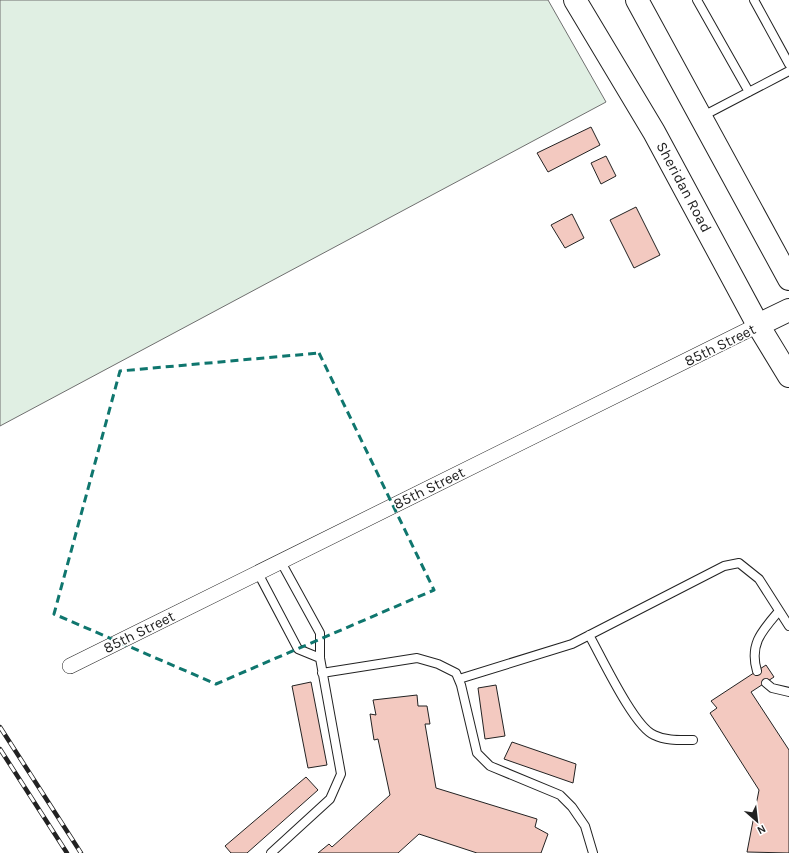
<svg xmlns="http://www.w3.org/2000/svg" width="789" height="853" viewBox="0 0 789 853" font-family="Karla,sans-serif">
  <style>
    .green { fill: #e0efe3; stroke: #6f6f6f }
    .building { fill: #f3c9c0; stroke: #222 }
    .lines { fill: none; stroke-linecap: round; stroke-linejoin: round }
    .lane-casing { stroke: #222; stroke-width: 10 }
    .street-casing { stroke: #222; stroke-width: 16 }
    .secondary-casing { stroke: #222; stroke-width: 24 }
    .primary-casing { stroke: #222; stroke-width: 24 }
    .lane { stroke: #fff; stroke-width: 8 }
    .street { stroke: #fff; stroke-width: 15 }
    .secondary { stroke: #fff; stroke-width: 22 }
    .primary { stroke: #fff; stroke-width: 22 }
    .rail-casing { stroke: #222; stroke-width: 4.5 }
    .rail { stroke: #fff; stroke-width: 3; stroke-dasharray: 9; stroke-linecap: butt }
    .marked { fill: none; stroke: #0f766e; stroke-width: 3; stroke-dasharray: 8 5; stroke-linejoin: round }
    .labels { text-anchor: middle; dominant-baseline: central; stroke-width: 3; stroke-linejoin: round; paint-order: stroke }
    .street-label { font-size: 15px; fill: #222; stroke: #fff }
  </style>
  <rect width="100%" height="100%" fill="#fff"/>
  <path class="green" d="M0 0H548L606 102 0 426Z"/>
  <path class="building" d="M591 127 600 145 548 172 537 153Z
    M606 156 616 176 601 184 591 163Z
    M636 207 660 255 634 268 610 220Z
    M572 214 584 238 565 248 551 225Z
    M766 665 774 677 751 692 789 750V853L747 852 759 790 710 713 717 708 711 701Z
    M311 682 327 765 308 768 292 686Z
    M496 685 505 736 485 739 478 688Z
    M417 695 418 706H427L430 724H425L436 788 537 819 535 827 548 834 541 853H477L419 834 398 853H318L329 844 332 847 390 795 378 739 374 740 370 714 376 715 373 700Z
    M512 742 576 764 573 783 504 759Z
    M306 777 318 790 247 853H231L225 846Z"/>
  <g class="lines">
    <g class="lane-casing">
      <path id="lane" d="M697 0 749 92
        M754 0 789 64
        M701 117 789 71
        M258 573 298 649 320 658
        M589 635C601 656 634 727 654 735 666 741 680 740 693 740
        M757 671C749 644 762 631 779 611
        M322 673 417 658 438 664 456 673 461 685 477 753 490 766 560 795 572 807 585 826 593 853
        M459 679 572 644 724 566 739 563 759 579 789 626
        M766 683 772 688 789 692
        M271 853 330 799 341 774 320 658V633L281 562"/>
    </g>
    <g class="street-casing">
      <path id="street" d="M70 666 758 325"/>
    </g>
    <g class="secondary-casing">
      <path id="secondary" d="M758 325 789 310"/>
    </g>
    <g class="primary-casing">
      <path id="primary" d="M575 0 654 132 758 325 789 376
        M637 0 789 279"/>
    </g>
    <use href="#lane" class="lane"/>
    <use href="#street" class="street"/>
    <use href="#secondary" class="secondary"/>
    <use href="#primary" class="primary"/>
    <g class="rail-casing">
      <path id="rail" d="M0 727 81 853
        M0 749 67 853"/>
    </g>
    <use href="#rail" class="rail"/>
  </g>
  <path class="marked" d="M319 353 434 590 216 684 54 614 120 371Z"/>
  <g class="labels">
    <g class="street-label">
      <text transform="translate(684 187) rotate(62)">Sheridan Road</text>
      <text transform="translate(720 345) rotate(-26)">85th Street</text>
      <text transform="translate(429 488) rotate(-26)">85th Street</text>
      <text transform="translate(139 632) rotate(-26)">85th Street</text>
    </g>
  </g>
  <g transform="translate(757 821) rotate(152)" stroke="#ffffff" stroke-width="3" paint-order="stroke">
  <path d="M0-3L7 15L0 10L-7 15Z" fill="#222222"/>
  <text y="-6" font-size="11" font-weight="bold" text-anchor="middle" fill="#222222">N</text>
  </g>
</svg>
